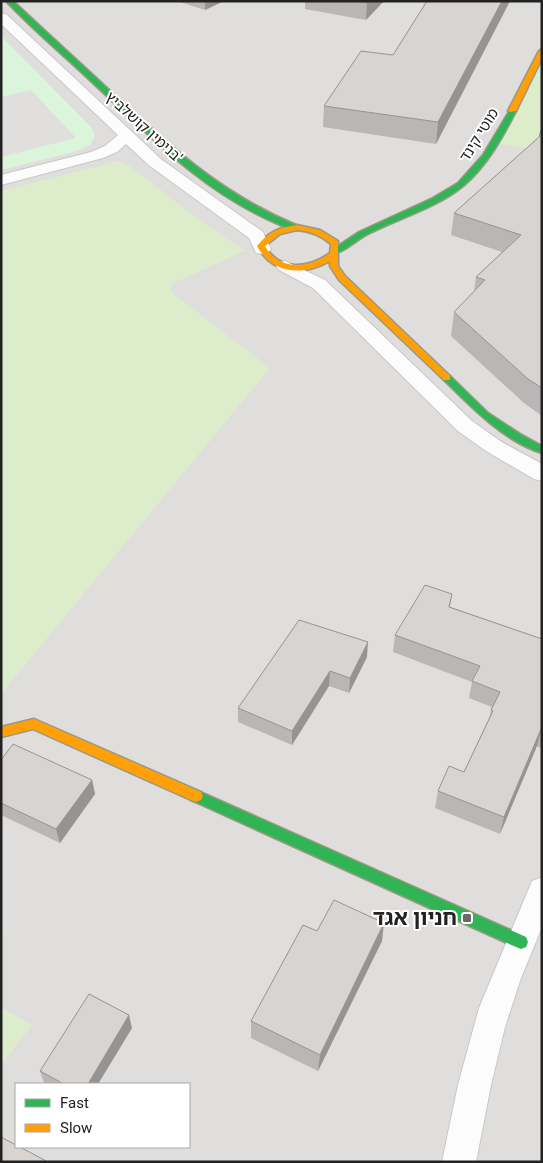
<svg xmlns="http://www.w3.org/2000/svg" width="543" height="1163" viewBox="0 0 543 1163" font-family="Roboto,'Noto Sans Hebrew',sans-serif">
  <style>
    .residential { fill: #dfdedc; fill-rule: evenodd }
    .grass { fill: #ddeccb }
    .park { fill: #daf5da }
    .parking { fill: #e0dfde }
    .lines { fill: none; stroke-linecap: round; stroke-linejoin: round }
    .street-casing { stroke: #c9c8c7; stroke-width: 2 }
    .fast-casing { stroke: #999a82; stroke-width: 3 }
    .slow-casing { stroke: #999a82; stroke-width: 3 }
    .street { fill: #fdfcfc; fill-rule: evenodd }
    .fast { fill: #30b455; fill-rule: evenodd }
    .slow { fill: #ff9f0a; fill-rule: evenodd }
    .wall { fill: #b9b6b5 }
    .shaded-wall { fill: #969493 }
    .building { fill: #d7d4d2; stroke: #969493 }
    .poi-dot { fill: #6a6968; stroke: #fff; stroke-width: 2 }
    .labels { text-anchor: middle; dominant-baseline: central; stroke-width: 4; stroke-linejoin: round; paint-order: stroke }
    .far-street-label { font-size: 15px; fill: #222; stroke: #fff }
    .near-poi-label { font-size: 21px; font-weight: bold; fill: #222; stroke: #fff; text-anchor: end }
  </style>
  <rect width="100%" height="100%" fill="#f0eeeb"/>
  <path class="residential" d="M1 1H542V1162H1ZM16 1084H189V1147H16Z"/>
  <path class="grass" d="M542 63V151L500 144Z
    M118 161 131 167 198 219 245 251 176 282 171 286V292L270 368 1 694V191Z
    M1 1007 32 1025 1 1065Z"/>
  <path class="park" d="M1 36 91 127 95 136 90 145 74 152 1 170Z"/>
  <path class="parking" d="M31 90 76 138 1 157V97Z
    M1 828 75 865 23 923 1 934Z"/>
  <g class="lines">
    <g class="street-casing">
      <path id="street" d="M1 13 6 14 162 160 263 232 271 249 268 253 262 254 256 253 249 238 150 166 126 144 117 152 103 158 1 185V175L91 152 105 146 118 135 1 24Z
        M285 261 325 280 472 421 500 441 542 464V481L534 479 486 451 458 431 313 288 279 270 276 266 279 262Z
        M542 877V927L521 978 505 1027 491 1085 476 1162H442L458 1085 479 1008 532 881Z"/>
    </g>
    <g class="fast-casing">
      <path id="fast" d="M6 1H13C49 35 86 68 122 102 179 154 226 196 298 226V230C291 231 283 226 276 223 205 193 151 137 95 85 66 57 34 31 6 1Z
        M510 110 516 111C502 138 487 166 463 186 436 208 399 218 368 234 359 238 340 255 332 254V250L359 232 433 198 458 183 483 155Z
        M447 375 450 376 488 413 520 434 542 446V453C505 442 470 406 444 380L442 378Z
        M196 790 526 937 528 942 526 947 521 949 516 947 191 800 189 796 191 792Z"/>
    </g>
    <g class="slow-casing">
      <path id="slow" d="M542 49V58L516 111 510 112 508 111 539 51Z
        M297 225 320 230 338 241V266L345 276 450 376V380H444L339 280 330 266V261C303 276 273 275 257 246 268 232 280 227 297 225ZM297 230C310 231 320 235 331 244L330 253C309 268 280 272 265 246L280 234Z
        M34 719 201 792 203 796 201 800 196 802 191 800 33 729 1 737V727Z"/>
    </g>
    <use href="#street" class="street"/>
    <use href="#fast" class="fast"/>
    <use href="#slow" class="slow"/>
  </g>
  <path class="wall" d="M177 1H224L205 10Z
    M305 1H384L366 20 305 9Z
    M427 1H510L436 144 323 127 324 106 393 55Z
    M542 130V416L524 403 451 336 454 312 474 292 476 277 502 252 451 235 454 213 539 137Z
    M452 594 450 607 542 639V749L537 746 500 834 435 808 438 791 464 772 489 718 492 707 469 698 472 682 393 652 395 635Z
    M367 657 349 693 329 686 292 745 238 722V708Z
    M1 760 92 780 95 794 60 843 1 815Z
    M317 931 382 941 318 1071 251 1038V1021Z
    M132 1028 98 1084H46L44 1083 40 1071Z"/>
  <path class="shaded-wall" d="M205 1H224L205 10Z
    M369 1H384L366 20 367 3Z
    M502 1H510L436 144 438 122Z
    M368 642 367 657 349 693 350 678Z
    M330 671 329 686 292 745V731Z
    M541 729 537 746 500 834 504 817Z
    M92 780 95 794 60 843 56 829Z
    M384 923 382 941 318 1071 320 1055Z
    M129 1015 132 1028 98 1084H88Z"/>
  <path class="building" d="M356 1H369L367 3Z
    M427 1H502L438 122 324 106 361 51 393 55Z
    M541 130H542V388L528 379 454 312 485 280 476 277 521 235 454 213 539 137Z
    M425 585 452 594 449 607 542 639V730L541 729 504 817 438 791 449 766 464 772 493 711 491 710 500 692 472 681 480 666 395 635Z
    M299 620 368 642 350 678 330 671 292 731 238 708Z
    M13 744 92 780 56 829 1 803V760Z
    M334 900 384 923 320 1055 251 1021 303 925 317 931Z
    M89 994 129 1015 88 1084H64L40 1071Z
    M1 1137 16 1145V1147H20L48 1162H1Z"/>
  <rect class="poi-dot" x="462" y="913" width="10" height="10" rx="2.5"/>
  <g class="labels">
    <g class="far-street-label">
      <text transform="translate(144 127) rotate(42)">בנימין קושלביץ'</text>
      <text transform="translate(479 135) rotate(-58)">מוטי קינד</text>
    </g>
    <g class="near-poi-label">
      <text x="457" y="918">חניון אגד</text>
    </g>
  </g>
  <rect width="543" height="1163" fill="none" stroke="#222222" stroke-width="5"/>
  <rect x="15" y="1083" width="175" height="65" fill="#ffffff" stroke="#a7a7a7"/>
  <rect x="25" y="1099" width="25" height="8" fill="#30b455" stroke="#a7a7a7"/>
  <text x="60" y="1108" font-size="15" fill="#222222">Fast</text>
  <rect x="25" y="1124" width="25" height="8" fill="#ff9f0a" stroke="#a7a7a7"/>
  <text x="60" y="1133" font-size="15" fill="#222222">Slow</text>
</svg>
